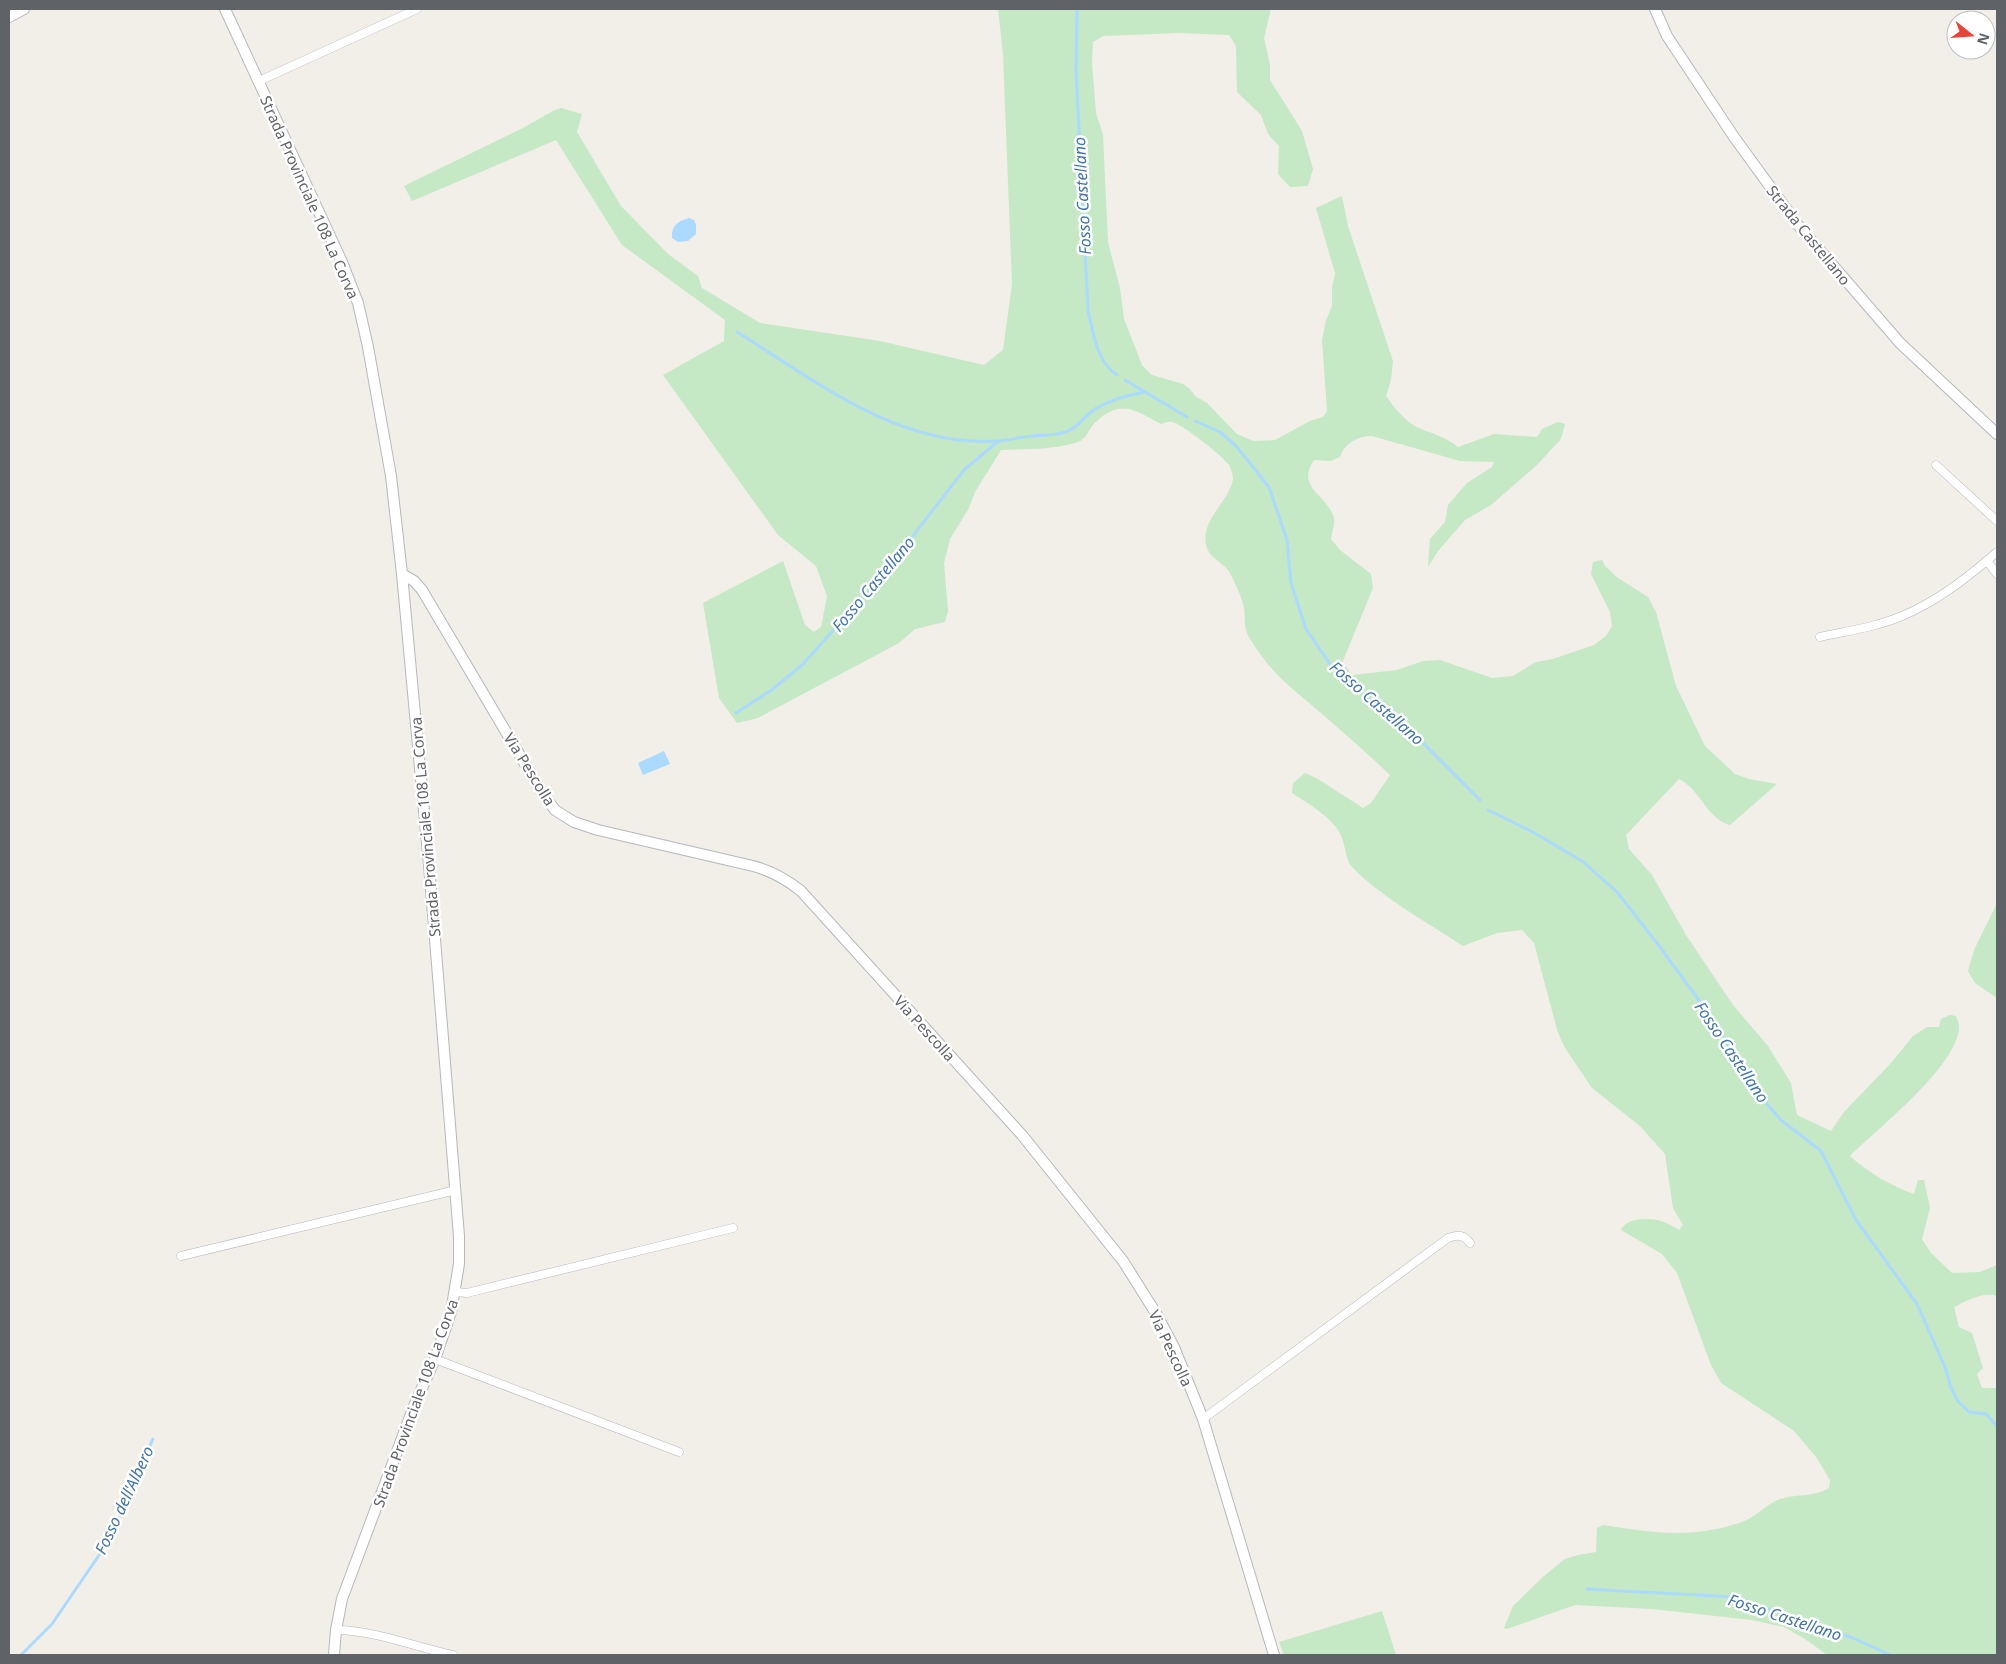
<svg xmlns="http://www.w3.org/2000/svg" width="2006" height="1664" viewBox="0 0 2006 1664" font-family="'Noto Sans',sans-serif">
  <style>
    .green { fill: #c5e8c5 }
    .water { fill: #aadaff }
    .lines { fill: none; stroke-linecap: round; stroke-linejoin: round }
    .stream { stroke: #aadaff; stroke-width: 3 }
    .minor-casing { stroke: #b5b8bc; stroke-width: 9 }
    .tertiary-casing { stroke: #b5b8bc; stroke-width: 12 }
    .minor { stroke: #fff; stroke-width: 8 }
    .tertiary { stroke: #fff; stroke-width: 10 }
    .labels { text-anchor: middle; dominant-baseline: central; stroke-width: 5; stroke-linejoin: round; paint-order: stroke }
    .street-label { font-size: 15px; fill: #5f6368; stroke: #fff }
    .water-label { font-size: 16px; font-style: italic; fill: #4174aa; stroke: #fff }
  </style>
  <rect width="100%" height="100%" fill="#f1efe8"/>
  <path class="green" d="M998 9H1271L1264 38 1270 65V80L1302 131 1313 169 1308 186 1290 187 1278 174 1279 146 1268 134 1261 115 1237 92 1236 46 1229 35 1179 33 1103 36 1093 42 1092 63 1096 113 1103 135 1108 242 1120 288 1124 319 1142 365 1152 375 1183 384 1190 389 1195 396 1207 403 1237 434 1253 441 1275 440 1310 421 1323 417 1327 411 1322 340 1326 320 1332 306V288L1335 273 1316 208 1342 196 1348 226 1393 361 1391 380 1386 396C1394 408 1406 422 1419 428 1433 434 1446 437 1458 447L1494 434 1537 437 1542 429 1558 422 1565 424 1561 439 1537 465 1491 505 1465 520 1438 551 1428 567 1430 539 1445 522 1448 505 1467 483 1492 467 1494 462 1460 461 1372 436C1357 436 1345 443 1340 457L1331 461 1314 460C1296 487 1324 493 1333 515 1336 522 1332 532 1331 539L1340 550 1371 574 1373 588 1342 663 1353 675 1397 670 1423 661 1440 660 1492 678 1513 676 1536 662 1553 659 1594 645 1606 636 1612 626 1610 612 1591 574 1593 562 1602 560 1605 566 1618 578 1648 597 1656 612 1676 686 1705 746 1735 774 1749 779 1777 784 1730 825C1708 820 1700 789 1679 779L1626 835 1629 849 1652 875 1686 935 1733 1005 1768 1046 1791 1083 1797 1115 1831 1131 1844 1112 1891 1063 1913 1036 1927 1027H1939L1941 1019 1950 1015 1956 1016C1957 1019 1959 1023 1959 1027 1958 1066 1877 1129 1850 1156 1868 1172 1891 1186 1914 1194L1918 1180H1924L1930 1208 1922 1239 1931 1253 1952 1273 1980 1272 1997 1265V1296C1983 1291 1966 1301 1954 1307L1959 1327 1972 1333 1983 1368 1977 1374 1982 1388H1997V1655H1827L1805 1639 1784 1627 1752 1620 1652 1609 1575 1605 1507 1629 1504 1628 1513 1606 1544 1576 1565 1559 1578 1555 1596 1552 1597 1528 1603 1525C1653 1533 1692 1539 1742 1522 1755 1518 1765 1505 1778 1500 1795 1493 1813 1498 1829 1488L1830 1480 1816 1457 1794 1431 1721 1383 1711 1365 1677 1273 1662 1254 1621 1230C1627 1217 1649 1218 1661 1221 1667 1223 1674 1227 1679 1230L1683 1225 1673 1208 1665 1154 1640 1126 1592 1088 1565 1048 1558 1033 1534 943 1522 930 1497 933 1463 946C1428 923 1383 898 1354 869 1345 861 1346 848 1342 838 1335 818 1308 804 1292 793L1293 783 1305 773 1318 779 1363 808 1371 803 1390 775C1368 754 1345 734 1322 714 1291 687 1271 674 1249 637 1243 627 1246 619 1244 608 1242 597 1235 583 1230 573 1224 562 1209 559 1206 545 1201 519 1229 502 1233 479 1233 475 1231 468 1229 465 1224 457 1181 423 1172 422 1168 421 1164 423 1161 424 1133 409 1119 398 1093 425 1088 431 1086 439 1078 442 1053 450 1027 449 1001 450L975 492 969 508 950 539 944 563 948 611 945 622 915 629 899 643 758 718 737 723 719 698 703 603 783 561 805 625 814 632 821 627 827 596 816 566 778 535 663 375 724 341 725 320 622 245 556 140 412 201 404 186 521 129 553 111 561 108 582 114 577 132 621 206 668 254 698 276 702 288 760 323 880 341 984 365 1003 350 1012 284 1003 54Z
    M1997 903V998L1975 983 1968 971 1974 950Z
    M1382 1611 1396 1655H1284L1279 1642Z"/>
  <path class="water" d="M689 218 694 220 696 224V234L688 241 678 242 672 238C671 226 678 221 689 218Z
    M664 751 670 764 643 775 638 763Z"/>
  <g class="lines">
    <path class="stream" d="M1077 9 1076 71 1088 311C1094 334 1096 361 1117 375
      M737 332C816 381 899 448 998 441 1007 441 1015 438 1024 437 1036 435 1050 436 1062 433 1076 430 1084 417 1095 409 1111 399 1127 395 1145 392
      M1125 380 1187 417
      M1195 421 1220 432 1236 446 1269 487 1287 540 1291 583 1306 629 1332 667 1424 744 1480 800
      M736 713 773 689 803 664 881 577 964 470 997 442
      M1488 810 1531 831 1582 861 1617 892 1660 947 1714 1021 1752 1087 1781 1120 1821 1151 1856 1220 1917 1304 1945 1367 1951 1388 1958 1401 1969 1412 1986 1414 1997 1426
      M1587 1589 1734 1597 1853 1638 1890 1655
      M21 1655 52 1624 108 1542 153 1439"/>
    <g class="minor-casing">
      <path id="minor" d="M259 81 417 9
        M1936 465 1997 521
        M1987 561 1997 574
        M1820 637C1847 631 1876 627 1902 616 1938 601 1968 577 1997 552
        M181 1256 456 1190
        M456 1292 467 1293 733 1228
        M435 1359 679 1452
        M1203 1419 1448 1238C1458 1234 1464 1235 1470 1243
        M336 1630C373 1630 416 1647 453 1655"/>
    </g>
    <g class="tertiary-casing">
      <path id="tertiary" d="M225 9 342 262 358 303 368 347 391 476 402 574 429 865 459 1236V1264L451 1312 435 1359 414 1406 342 1599 336 1630 334 1655
        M1655 9 1667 36 1734 137 1798 225 1900 343 1997 434
        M9 17 24 9
        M402 574 414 581 422 590 541 791 555 810 574 822 598 830 753 866C772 871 786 879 801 891L1022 1135 1123 1261 1157 1315 1174 1347 1203 1419 1274 1655"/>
    </g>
    <use href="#minor" class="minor"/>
    <use href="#tertiary" class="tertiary"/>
  </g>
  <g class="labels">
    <g class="street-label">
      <text transform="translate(310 197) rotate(66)">Strada Provinciale 108 La Corva</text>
      <text transform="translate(1809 235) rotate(51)">Strada Castellano</text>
      <text transform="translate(530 769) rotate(58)">Via Pescolla</text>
      <text transform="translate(425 827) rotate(-95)">Strada Provinciale 108 La Corva</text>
      <text transform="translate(925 1028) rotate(48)">Via Pescolla</text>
      <text transform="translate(1171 1348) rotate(65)">Via Pescolla</text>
      <text transform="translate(415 1403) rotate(-70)">Strada Provinciale 108 La Corva</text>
    </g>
    <g class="water-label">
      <text transform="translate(1082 196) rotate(-93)">Fosso Castellano</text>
      <text transform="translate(873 584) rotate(-50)">Fosso Castellano</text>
      <text transform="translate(1377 703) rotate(41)">Fosso Castellano</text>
      <text transform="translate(1732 1052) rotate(56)">Fosso Castellano</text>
      <text transform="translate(124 1500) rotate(-65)">Fosso dell'Albero</text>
      <text transform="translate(1785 1617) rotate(18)">Fosso Castellano</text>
    </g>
  </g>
  <rect width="2006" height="1664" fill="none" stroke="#5f6368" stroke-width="20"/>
  <g transform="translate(1971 35) rotate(107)"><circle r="24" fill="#ffffff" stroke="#bfc1c3"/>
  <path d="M0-4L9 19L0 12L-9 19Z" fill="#ea4335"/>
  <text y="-8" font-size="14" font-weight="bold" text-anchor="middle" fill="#5f6368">N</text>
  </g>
</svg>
